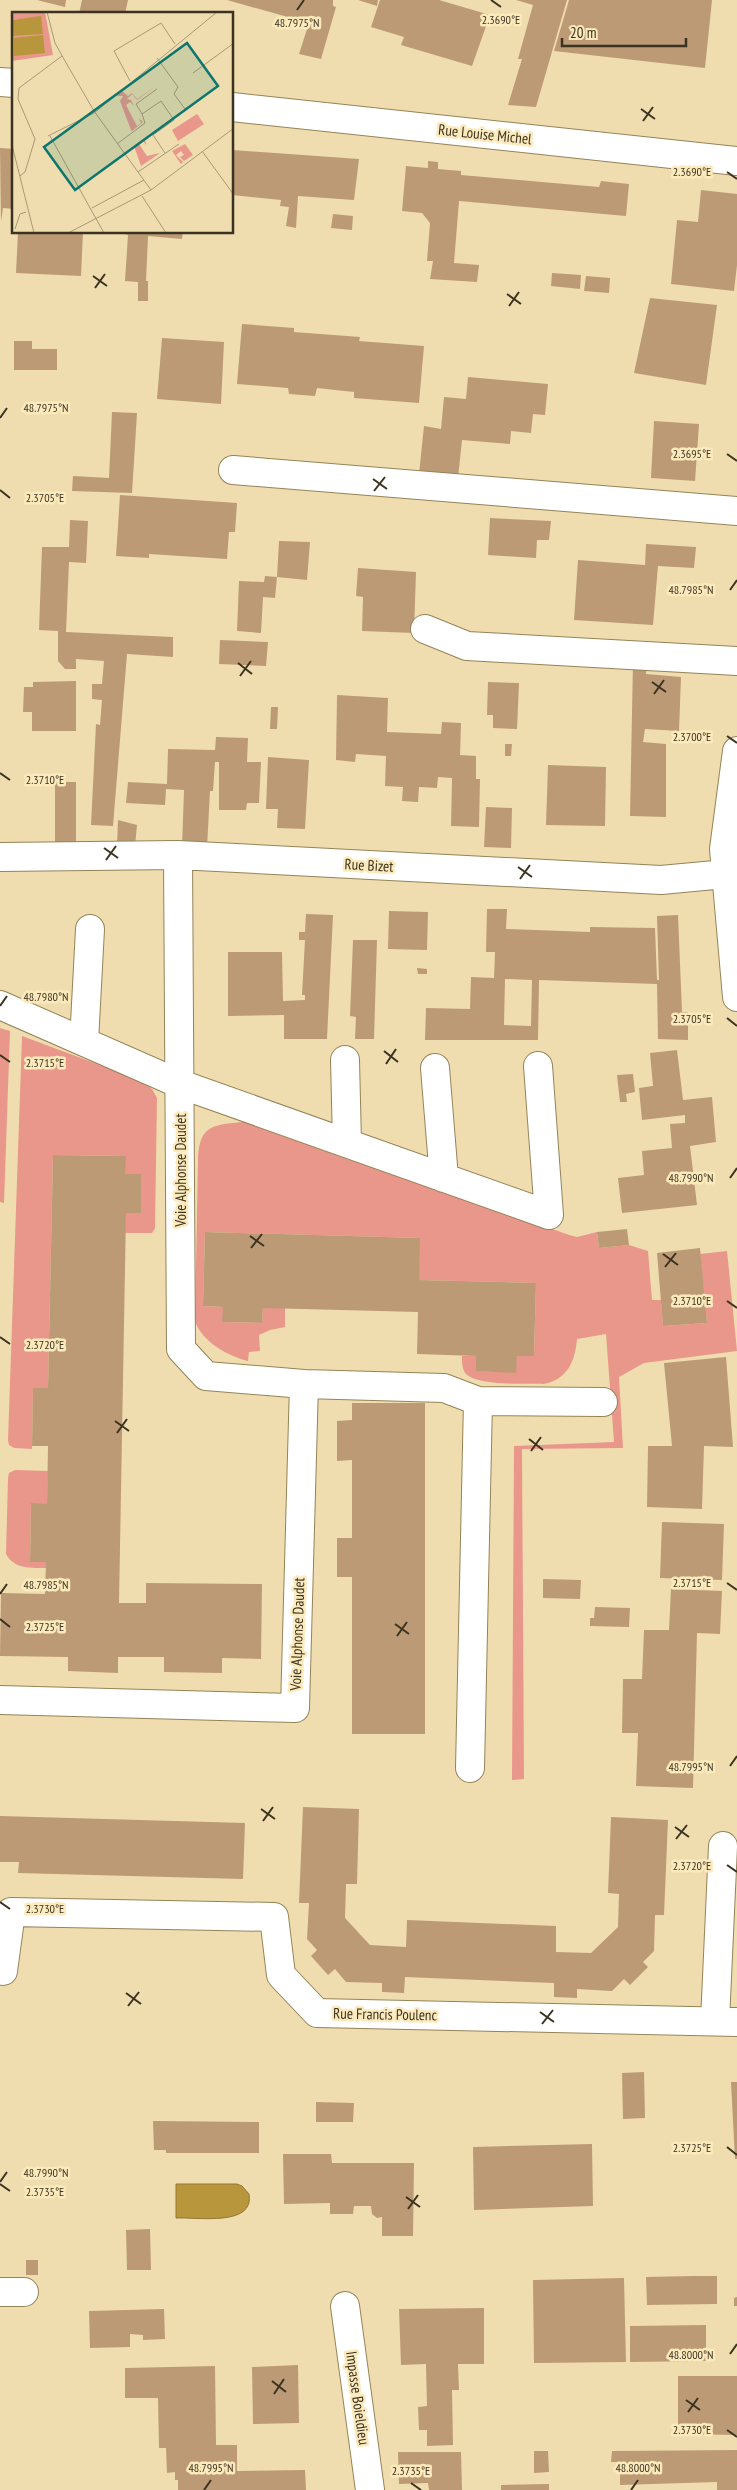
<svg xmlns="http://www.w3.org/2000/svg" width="737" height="2490" viewBox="0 0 737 2490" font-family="'PT Sans Narrow',sans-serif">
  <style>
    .green { fill: #e9978b }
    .water { fill: #b8963b; stroke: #927833 }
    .building { fill: #bc9a76; fill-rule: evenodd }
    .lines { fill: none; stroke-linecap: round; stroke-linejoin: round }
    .minor-casing { stroke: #958358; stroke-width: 30 }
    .minor { stroke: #fff; stroke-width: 28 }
    .ticks { fill: none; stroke: #3b3321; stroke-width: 2 }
    .labels { text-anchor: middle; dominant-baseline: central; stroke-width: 5; stroke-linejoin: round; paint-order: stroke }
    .street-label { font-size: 15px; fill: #3b3321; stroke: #fdeabc }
    .inset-road { fill: none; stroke: #a89976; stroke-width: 1 }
    .view { fill: #0f766e; fill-opacity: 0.15; stroke: #0f766e; stroke-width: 2.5 }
    .inset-edge { fill: none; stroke: #3b3321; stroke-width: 2.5 }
    .ticks-label { font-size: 12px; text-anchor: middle; fill: #3b3321; stroke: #fdeabc; stroke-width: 5; stroke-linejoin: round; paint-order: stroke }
  </style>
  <rect width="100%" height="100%" fill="#f0ddaf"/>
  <path class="green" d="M0 1028 10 1031 4 1203 0 1202Z
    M22 1036 140 1080 152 1089 157 1098 155 1228 152 1233H125L126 1213 141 1212V1174H125V1156L53 1155 48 1388H33L32 1449 14 1448 9 1445 8 1440Z
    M243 1122 261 1124 569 1235 577 1237 597 1232 599 1248 629 1245 648 1251 652 1300H661L663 1326 707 1323 700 1254 727 1251 737 1351 644 1363 619 1377 623 1448 522 1449 524 1779 512 1780 514 1446 614 1442 606 1334 577 1339C575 1361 568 1379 544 1384 528 1383 471 1387 464 1371 462 1367 462 1360 462 1356H476V1371L515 1372 517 1356H534L536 1283 419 1280V1238L205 1232 203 1306 223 1307V1322L262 1323 263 1308H285V1327L270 1330 259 1335 260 1351 249 1352 248 1361C228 1356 202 1342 195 1321L198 1157C200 1124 215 1125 243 1122Z
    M15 1470 48 1471 47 1504H31L30 1562H46V1568C30 1568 14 1569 6 1554L8 1478 9 1473Z"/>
  <path class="water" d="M176 2184H237L242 2186 249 2194C255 2227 197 2217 176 2218Z"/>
  <path class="building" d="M37 0H66L65 7Z
    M82 0H128L125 14H79Z
    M227 0H333V6L336 7 321 59 299 54 309 23Z
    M358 0H378L377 6Z
    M380 0H439L490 15 472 66 401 45 404 37 371 27Z
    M516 0H567L536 107 508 105 522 59H518L533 5Z
    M569 0H712L705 68 554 51Z
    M0 148 14 149V209L3 208 1 222Z
    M232 150 359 159 354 200 298 196 296 228 286 226 289 207 280 206 281 200 232 195Z
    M428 161 438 162V169L461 171V175L599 187 601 181 629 184 626 216 459 201 454 263 479 265 477 282 430 279 433 261H427L430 223 422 213 402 211 406 166 428 168Z
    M701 190 737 194V265L734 291 671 284 677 220 698 222Z
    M333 214 353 216 352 230 331 228Z
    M18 232H83L81 276 16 273Z
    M119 232H183L182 239 148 236 146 281H148V301H138V282L125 281 128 235Z
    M552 273 581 275 580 289 551 286Z
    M586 276 610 278 609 293 584 291Z
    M650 298 717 305 706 385 634 373Z
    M242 324 294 328V332L360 337 359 341 424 346 419 403 354 398V392L317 388 315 396 289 394 288 388 237 384Z
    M162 338 224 342 221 404 157 399Z
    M14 341H32V349H57V370H14Z
    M468 377 548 384 545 415 533 414 531 433 511 431 510 444 462 440 458 478 419 474 424 426 441 429 444 397 466 399Z
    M112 412 137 413 132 493 72 491 73 476 109 478Z
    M654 421 699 424 695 481 651 478Z
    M120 495 237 503 235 532H229L227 559 149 554V558L116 556Z
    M490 518 551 521 549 540H537L536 558 488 555Z
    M70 520 88 521 86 563 69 562 66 632 173 637V657L127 654 113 826 91 825 96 724 100 725 102 700 92 699V684H102L104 661 76 659V669H65L58 661V631L39 630 42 547H69Z
    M279 541 310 542 307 580 277 577Z
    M646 544 696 547 694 568 658 566 653 625 574 620 578 560 645 565Z
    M358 568 416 572 414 633 362 631 363 597 356 596Z
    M265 576 277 577 275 598 263 597 261 633 237 631 239 581 264 582Z
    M220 640 268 642 266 666 219 664Z
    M633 662 647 663 646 674 681 677 679 731 645 729 643 742 666 744V817L630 816Z
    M76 681V731H32V712H23L24 687H33V682Z
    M488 682 519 683 517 729 493 728V715H487Z
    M337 695 388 698 387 732 441 734 442 722 461 723 460 755 476 756V779H480L479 827 451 826 452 778 438 777 437 788 419 787 418 802 402 801 403 787 385 786 386 756 356 754 355 762 336 760Z
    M271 707H278L277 729H270Z
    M216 737 248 738 247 762H261L259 803H247L246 810H219V762H215L213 791H210L207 848H182L184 790 166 789 165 805 126 803 128 782 167 784 168 749 215 750Z
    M505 744H512L511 756H505Z
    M268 757 309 760 305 829 277 828 278 809H266Z
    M548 765 606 767 605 826 546 825Z
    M55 782H76V845H55Z
    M486 807 512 808 511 848 484 847Z
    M118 820 137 825 135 846H117Z
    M487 909H507L506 929 590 932V927L655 928 657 980H659L657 916 678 915 682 1012H688V1040L658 1039 657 984 539 980 538 1040H425L426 1008 470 1009 471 977 494 978 495 952H486ZM505 979 532 980 531 1026 504 1025Z
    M389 911 428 912 427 950 388 949Z
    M306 914 333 915 327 1039H284V1015L228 1016V952H282L283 1001 305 1000V995H302L305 940H299V932H305Z
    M353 940H377L374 1039H355L356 1017 350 1016Z
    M417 968 427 969V974H418Z
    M677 1050 683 1100 712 1097 716 1142 690 1146 697 1205 622 1213 618 1178 644 1175 642 1151 672 1148 670 1124 685 1123V1115L642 1120 639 1088 653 1086 650 1053Z
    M633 1074 635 1092 626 1094 627 1102H620L617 1075Z
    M53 1155 126 1156 125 1174H141V1213H126L119 1603H146V1583L262 1584 261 1659 222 1658V1673L164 1672V1657H118V1673L68 1671V1657L0 1656 1 1593 45 1594 46 1562H30L31 1503 47 1504 48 1446H32L33 1388H48Z
    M627 1229 629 1245 599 1248 597 1232Z
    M205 1232 420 1238 419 1280 536 1283 534 1356H517L516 1373 476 1371V1356L417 1354 418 1312 263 1308 262 1323 222 1322 223 1307 203 1306Z
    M700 1248 707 1323 663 1326 657 1253Z
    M726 1357 733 1447 704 1446 702 1509 647 1507 648 1446H672L664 1363Z
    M352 1403H425V1734H352V1577H337V1538H352V1460L337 1461V1421L352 1420Z
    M662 1522 724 1524 722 1580 660 1578Z
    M543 1579 581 1580 580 1599 543 1598Z
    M671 1589 722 1591 720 1634 697 1633 693 1788 636 1786 638 1733H622L623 1679H642L644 1630H669Z
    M595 1607 630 1608 629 1627 590 1626V1618H594Z
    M303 1807 359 1809 357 1884H346L345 1918 370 1945 406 1947 407 1920 556 1926V1952L591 1953 618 1927 619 1894 608 1893 611 1817 668 1820 664 1915H655L654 1951 643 1962 648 1967 630 1985 624 1979 612 1991 577 1989V1998L554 1997V1983L405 1977 404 1993 382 1992V1983L346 1982 335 1969 328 1975 311 1956 317 1950 307 1939 309 1903H299Z
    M0 1816 245 1823 243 1879 18 1873 19 1862H0Z
    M644 2072 645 2118 623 2119 622 2073Z
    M731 2082H737V2159H735Z
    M316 2102 354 2103 353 2122H316Z
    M153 2121 259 2122V2153H166V2150H154Z
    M592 2144 593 2206 474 2210 473 2147Z
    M283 2154H331L332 2163H414L413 2236H382V2217L377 2218 372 2214 371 2206H354L353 2214H330V2203L284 2204Z
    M150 2229 151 2270H127L126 2230Z
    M26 2260H38V2275H26Z
    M693 2276H717V2304L647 2305 646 2277Z
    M624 2278 626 2362 534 2363 533 2280Z
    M737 2297V2306H734V2298Z
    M484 2308V2364H458L459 2390H452L453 2445 427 2446V2430H419L418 2407 427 2406 426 2364 401 2365 399 2309Z
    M164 2309 165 2339 143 2340V2335L130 2334V2347L90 2348 89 2311Z
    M706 2325V2361L630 2362V2326Z
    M298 2365 299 2423 253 2424 252 2367Z
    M215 2366 216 2445H237V2471L305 2470 306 2490H178V2480H175V2472L167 2473 166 2448H159L158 2398H125V2368Z
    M678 2376H737V2435L678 2434Z
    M737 2450V2490H717V2482L620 2485V2462H611L612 2451Z
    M534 2451H548L549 2472 534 2473Z
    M398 2452H461L462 2490H429L428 2483 399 2484Z
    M549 2484V2490H501V2485Z"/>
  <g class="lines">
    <g class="minor-casing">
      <path id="minor" d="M0 82 14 83
        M232 107 737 161
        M233 470 737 511
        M425 629 467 646 737 661
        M737 751 724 849 737 997
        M178 855 181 1349 206 1376 304 1384
        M0 857 178 855 661 880 737 873
        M0 1005 180 1084 549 1215 538 1066
        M84 1042 90 929
        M345 1060 347 1143
        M435 1068 444 1178
        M478 1401 603 1402
        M0 1700 295 1708 304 1384 444 1388 478 1401 470 1768
        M3 1971 11 1912 274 1917 281 1975 317 2013 737 2022
        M715 2021 723 1846
        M0 2292H24
        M345 2306 370 2490"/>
    </g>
    <use href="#minor" class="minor"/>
  </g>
  <path class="ticks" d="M491 0 501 7M297 10 304 0M641 109 655 119M643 121 653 107M727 172 737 179M93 276 107 286M95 288 105 274M507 294 521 304M509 306 519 292M0 418 7 408M727 454 737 461M373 479 387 489M0 490 10 498M374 491 385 477M730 590 737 580M238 663 252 674M240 676 251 661M652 682 666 692M654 694 664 680M727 736 737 743M0 773 10 780M104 848 118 858M106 860 116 846M518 867 532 877M520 879 530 865M0 1006 7 996M727 1018 737 1026M384 1051 398 1062M0 1055 10 1062M386 1064 396 1049M730 1178 737 1168M250 1236 264 1246M251 1248 262 1234M663 1254 678 1265M665 1267 676 1253M727 1301 737 1308M0 1337 10 1344M115 1421 129 1431M117 1433 127 1419M529 1439 543 1450M531 1451 541 1437M727 1583 737 1590M0 1594 7 1584M0 1619 10 1627M395 1624 409 1634M397 1636 407 1622M730 1766 737 1756M261 1809 275 1819M263 1821 273 1807M675 1827 689 1837M676 1839 687 1825M727 1865 737 1872M0 1902 10 1909M126 1993 141 2004M128 2006 139 1992M540 2012 554 2022M542 2024 553 2010M727 2147 737 2155M0 2182 7 2172M0 2184 10 2191M406 2197 420 2207M408 2209 418 2195M730 2354 737 2344M272 2381 286 2392M274 2394 284 2379M686 2400 700 2410M688 2412 698 2398M727 2430 737 2437M411 2483 421 2490M204 2490 211 2480M631 2490 638 2480"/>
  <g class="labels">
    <g class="street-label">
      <text transform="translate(485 134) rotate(6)">Rue Louise Michel</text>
      <text transform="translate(369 865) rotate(3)">Rue Bizet</text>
      <text transform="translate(180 1170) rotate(-90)">Voie Alphonse Daudet</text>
      <text transform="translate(297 1634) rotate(-88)">Voie Alphonse Daudet</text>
      <text transform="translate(385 2014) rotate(1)">Rue Francis Poulenc</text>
      <text transform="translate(358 2398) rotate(82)">Impasse Boieldieu</text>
    </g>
  </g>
  <g transform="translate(12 12)">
    <rect width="221" height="221" fill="#f0ddaf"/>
    <path d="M0 0H33L41 43 0 49V24L29 5 0 8ZM144 74 125 88 120 82 115 87 119 88 122 94 118 90 114 93 125 114 129 111 127 106 131 110 120 119 119 118 108 89 111 84H105L110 79 116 84 120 81 125 87ZM185 102 192 112 166 129 160 118ZM132 127 134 131V133L131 129 127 132 135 144 148 141 129 154 122 134ZM173 132 181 143 172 149 168 145 172 143 169 139 164 143 171 150 169 152 160 139Z" fill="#e9978b"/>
    <path d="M29 4 31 22 0 24V8ZM31 23 33 41 2 44V26Z" fill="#b8963b"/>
    <path class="inset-road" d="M35 0 43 31 53 49 82 99 139 178M149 11 163 32M145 46 166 75 162 82 173 97 176 95M181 61 222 31M118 69 102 39 149 11M145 77 124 92 130 102 149 89 162 108 141 123 153 141M36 124 82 101 205 0M38 124 92 221M105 132 133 111 130 102M0 133 22 221M190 139 222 183M126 160 167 132M8 164 13 160 23 127 6 87 7 76 50 44M130 184 154 221M80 196 132 168M3 217 8 202 14 200M56 221 139 178 222 116"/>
    <path class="view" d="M175 31 206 74 63 178 32 135Z"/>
    <rect width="221" height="221" class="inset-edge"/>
  </g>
  <g class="ticks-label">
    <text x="501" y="24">2.3690°E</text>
    <text x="297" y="27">48.7975°N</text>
    <text x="692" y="176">2.3690°E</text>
    <text x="46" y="412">48.7975°N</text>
    <text x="692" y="458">2.3695°E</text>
    <text x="45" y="502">2.3705°E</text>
    <text x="691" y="594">48.7985°N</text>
    <text x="692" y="741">2.3700°E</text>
    <text x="45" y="784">2.3710°E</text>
    <text x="46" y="1001">48.7980°N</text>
    <text x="692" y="1023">2.3705°E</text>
    <text x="45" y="1067">2.3715°E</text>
    <text x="691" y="1182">48.7990°N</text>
    <text x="692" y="1305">2.3710°E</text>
    <text x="45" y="1349">2.3720°E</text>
    <text x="692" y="1587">2.3715°E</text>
    <text x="46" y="1589">48.7985°N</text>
    <text x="45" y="1631">2.3725°E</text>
    <text x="691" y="1771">48.7995°N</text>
    <text x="692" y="1870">2.3720°E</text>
    <text x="45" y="1913">2.3730°E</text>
    <text x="692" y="2152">2.3725°E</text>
    <text x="46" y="2177">48.7990°N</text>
    <text x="45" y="2196">2.3735°E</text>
    <text x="691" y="2359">48.8000°N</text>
    <text x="692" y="2434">2.3730°E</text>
    <text x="211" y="2472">48.7995°N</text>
    <text x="638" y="2472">48.8000°N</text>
    <text x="411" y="2475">2.3735°E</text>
  </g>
  <path d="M562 38v8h124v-8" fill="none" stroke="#3b3321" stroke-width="2.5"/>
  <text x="570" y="38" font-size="15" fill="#3b3321" stroke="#fdeabc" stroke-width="4" paint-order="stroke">20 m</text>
</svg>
